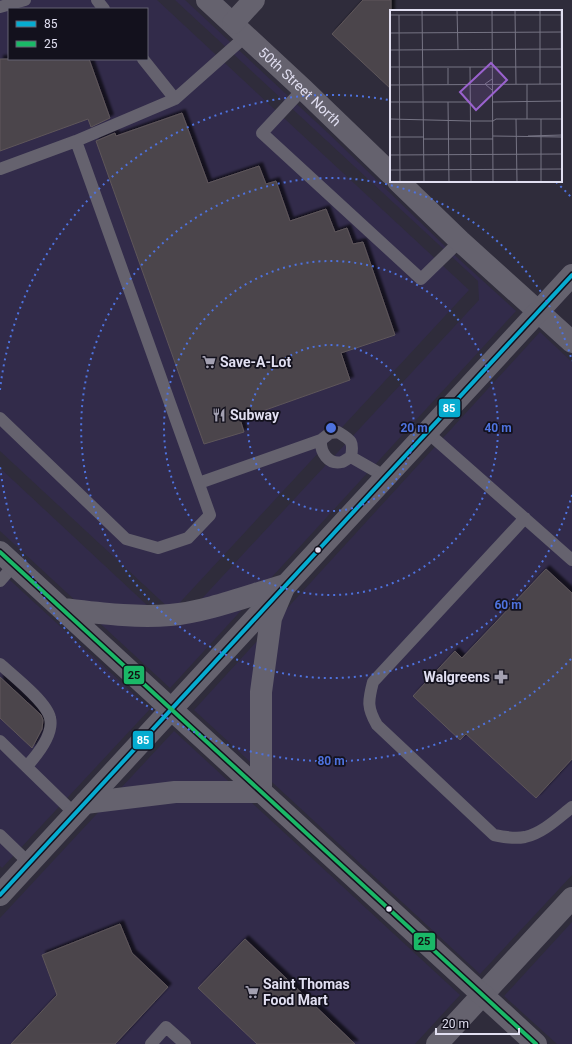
<svg xmlns="http://www.w3.org/2000/svg" width="572" height="1044" viewBox="0 0 572 1044" font-family="Roboto,sans-serif">
  <style>
    .built { fill: #322b4a; fill-rule: evenodd }
    .building { fill: #4c454b; stroke: #5e565a; filter: url(#shadow) }
    .lines { fill: none; stroke-linecap: round; stroke-linejoin: round }
    .service { stroke: #65626e; stroke-width: 12 }
    .minor { stroke: #65626e; stroke-width: 22 }
    .tertiary { stroke: #65626e; stroke-width: 22 }
    .secondary { stroke: #65626e; stroke-width: 22 }
    .bus-1-casing { stroke: #13111d; stroke-width: 7 }
    .bus-2-casing { stroke: #13111d; stroke-width: 7 }
    .bus-1 { stroke: #06acd0; stroke-width: 4 }
    .bus-2 { stroke: #1ab867; stroke-width: 4 }
    .ring { fill: none; stroke: #4e72de; stroke-width: 2; stroke-dasharray: 2 4 }
    .bus-dot { fill: #e1dff1; stroke: #13111d; stroke-width: 1.5 }
    .labels { text-anchor: middle; dominant-baseline: central; stroke-width: 3.5; stroke-linejoin: round; paint-order: stroke }
    .street-label { font-size: 14px; fill: #e1dff1; stroke: #13111d }
    .poi-label { font-size: 14px; font-weight: bold; fill: #e1dff1; stroke: #13111d; text-anchor: start }
    .inset-road { fill: none; stroke: #767484; stroke-width: 1 }
    .view { fill: #9a62ce; fill-opacity: 0.15; stroke: #9a62ce; stroke-width: 2 }
    .inset-edge { fill: none; stroke: #e1dff1; stroke-width: 2 }
    .centre { fill: #4e72de; stroke: #13111d; stroke-width: 2 }
    .ring-label { font-size: 12px; text-anchor: middle; font-weight: bold; fill: #4e72de; stroke: #13111d; stroke-width: 3.5; stroke-linejoin: round; paint-order: stroke }
    .line-badge { stroke: #13111d; stroke-width: 1.5 }
    .badge-label { font-size: 11px; text-anchor: middle; font-weight: bold; fill: #fff }
    .pale-badge-label { font-size: 11px; text-anchor: middle; font-weight: bold; fill: #111 }
  </style>
  <defs>
    <filter id="shadow"><feDropShadow dx="3.5" dy="-3.5" stdDeviation="1" flood-color="#0009"/></filter>
  </defs>
  <rect width="100%" height="100%" fill="#2f2c3b"/>
  <path class="built" d="M0 0H157L469 290 172 611 0 451ZM9 9H147V59H9Z
    M175 0H185L329 134 450 251 516 311 170 688 0 531V468L163 620H182L479 300 478 281Z
    M540 332 572 362V875L480 974 194 710Z
    M0 571 150 709 2 868 0 866Z
    M174 731 460 995 415 1044H0V918Z
    M572 922V1044H557L504 996Z"/>
  <path class="building" d="M363 0H391V89L332 34Z
    M0 59H89L110 118 91 127 88 119 0 151Z
    M182 113 208 183 259 166 266 184 276 181 290 221 326 209 335 232 347 228 353 244 363 242 395 335 341 353 350 380 240 419 244 432 204 444 96 141 115 133 116 136Z
    M546 569 572 593V759L536 798 466 734 460 740 413 696 455 651 462 658Z
    M0 677 41 715 43 720 42 729 32 748 0 718Z
    M120 924 132 953 168 987 115 1044H11L57 995 42 955Z
    M245 939 355 1044H257L198 988Z"/>
  <g class="lines">
    <path class="service" d="M97 0 104 9
      M0 7 25 0
      M143 59 175 99 246 36
      M303 89 262 133 421 279 460 241
      M0 169 76 141
      M0 418 126 539 158 548 188 538 210 515 76 141 175 99
      M338 432C351 440 354 441 351 457 348 458 345 461 342 462 328 465 320 452 321 440L330 433Z
      M427 432 572 560
      M351 457 386 477
      M199 483 321 440
      M525 518 373 682C368 701 367 708 377 725L494 835C504 837 514 839 525 837 543 833 558 818 572 807
      M0 581 14 565
      M0 664C12 675 47 702 50 718 54 734 37 755 27 766
      M0 741 75 814
      M0 835 29 863
      M151 1044 166 1027 185 1044"/>
    <g class="minor">
      <path id="s1" d="M207 0 303 89 391 174"/>
      <path d="M233 23 254 0"/>
      <path d="M398 181 460 241 572 342"/>
      <path d="M437 1044 572 898"/>
    </g>
    <path class="tertiary" d="M0 895 572 275"/>
    <path class="secondary" d="M0 552 536 1044
      M63 609C99 613 135 618 170 615 206 612 250 595 285 585
      M261 792V692L271 618 285 585
      M85 803 175 792H261"/>
    <g class="bus-1-casing">
      <path id="bus-1" d="M0 895 572 275"/>
    </g>
    <g class="bus-2-casing">
      <path id="bus-2" d="M0 552 536 1044"/>
    </g>
    <use href="#bus-1" class="bus-1"/>
    <use href="#bus-2" class="bus-2"/>
  </g>
  <g class="ring">
    <circle cx="331" cy="428" r="83"/>
    <circle cx="331" cy="428" r="167"/>
    <path d="M572 495A250 250 0 1 1 572 361"/>
    <path d="M571 659A333 333 0 0 1 0 466M0 390A333 333 0 0 1 389 100M556 182A333 333 0 0 1 571 197"/>
  </g>
  <defs>
    <g id="supermarket-bare" transform="scale(1.08)"><path d="M-6-5.5h2.5l.6 2H6L4.5 2H-2.5L-4.4-4H-6ZM-1.5 3.2a1.3 1.3 0 1 0 .1 0ZM3 3.2a1.3 1.3 0 1 0 .1 0Z" fill="#a3a0b1" stroke="#13111d" stroke-width="2.5" paint-order="stroke"/></g>
    <g id="restaurant-bare" transform="scale(1.08)"><path d="M-5-6h1v4h1v-4h1v4h1v-4h1v5L-1.5 .5V6h-2V.5L-5-1ZM5-6V6H3V1.5H1.5Q1.5-4 5-6Z" fill="#a3a0b1" stroke="#13111d" stroke-width="2.5" paint-order="stroke"/></g>
    <g id="pharmacy-bare" transform="scale(1.08)"><path d="M-2-6h4v4h4v4h-4v4h-4v-4h-4v-4h4Z" fill="#a3a0b1" stroke="#13111d" stroke-width="2.5" paint-order="stroke"/></g>
  </defs>
  <g fill-rule="evenodd">
    <use href="#supermarket-bare" x="209" y="362"/>
    <use href="#restaurant-bare" x="219" y="415"/>
    <use href="#pharmacy-bare" x="501" y="677"/>
    <use href="#supermarket-bare" x="252" y="992"/>
  </g>
  <g class="bus-dot">
    <circle cx="318" cy="550" r="3.5"/>
    <circle cx="389" cy="909" r="3.5"/>
  </g>
  <g class="labels">
    <g class="street-label">
      <text stroke="none"><textPath href="#s1" startOffset="127">50th Street North</textPath></text>
    </g>
    <g class="poi-label">
      <text x="220" y="362">Save-A-Lot</text>
      <text x="230" y="415">Subway</text>
      <text x="490" y="677" text-anchor="end">Walgreens</text>
      <text x="263" y="984">Saint Thomas<tspan x="263" dy="16">Food Mart</tspan></text>
    </g>
  </g>
  <g transform="translate(390 10)">
    <rect width="172" height="172" fill="#2f2c3b"/>
    <path class="inset-road" d="M32 0 34 172M67 0 68 40M102 0 103 172M125 0 126 74M150 0V74M171 0 172 131M0 5H172M9 5 10 172M0 23 172 22M0 40 172 39M0 57H172M80 57 81 172M58 58V74M102 69 95 74 102 80M137 74V109M0 75 172 74M0 92H80M58 92 59 172M103 92 171 91M0 109 80 111H103L106 109H172M126 109 127 172M151 109V172M103 126 172 127M138 126 172 125M0 127H34M34 129H103M0 145 172 144M0 160 172 159"/>
    <path class="view" d="M101 53 117 70 86 100 70 82Z"/>
    <rect width="172" height="172" class="inset-edge"/>
  </g>
  <circle cx="331" cy="428" r="6" class="centre"/>
  <g class="ring-label">
    <text x="414" y="432">20 m</text>
    <text x="498" y="432">40 m</text>
    <text x="508" y="609">60 m</text>
    <text x="331" y="765">80 m</text>
  </g>
  <g class="line-badge">
    <rect x="438" y="398" width="23" height="20" rx="4" fill="#06acd0"/>
    <rect x="123" y="665" width="22" height="20" rx="4" fill="#1ab867"/>
    <rect x="132" y="730" width="22" height="20" rx="4" fill="#06acd0"/>
    <rect x="413" y="932" width="23" height="19" rx="4" fill="#1ab867"/>
  </g>
  <g class="badge-label">
    <text x="449" y="412">85</text>
    <text x="143" y="744">85</text>
  </g>
  <g class="pale-badge-label">
    <text x="134" y="679">25</text>
    <text x="424" y="945">25</text>
  </g>
  <rect x="8" y="8" width="140" height="52" fill="#13111d" stroke="#656372"/>
  <rect x="16" y="21" width="20" height="6" fill="#06acd0" stroke="#656372"/>
  <text x="44" y="28" font-size="12" fill="#e1dff1">85</text>
  <rect x="16" y="41" width="20" height="6" fill="#1ab867" stroke="#656372"/>
  <text x="44" y="48" font-size="12" fill="#e1dff1">25</text>
  <path d="M436 1028v6h83v-6" fill="none" stroke="#e1dff1" stroke-width="2"/>
  <text x="442" y="1028" font-size="12" fill="#e1dff1" stroke="#13111d" stroke-width="3" paint-order="stroke">20 m</text>
</svg>
